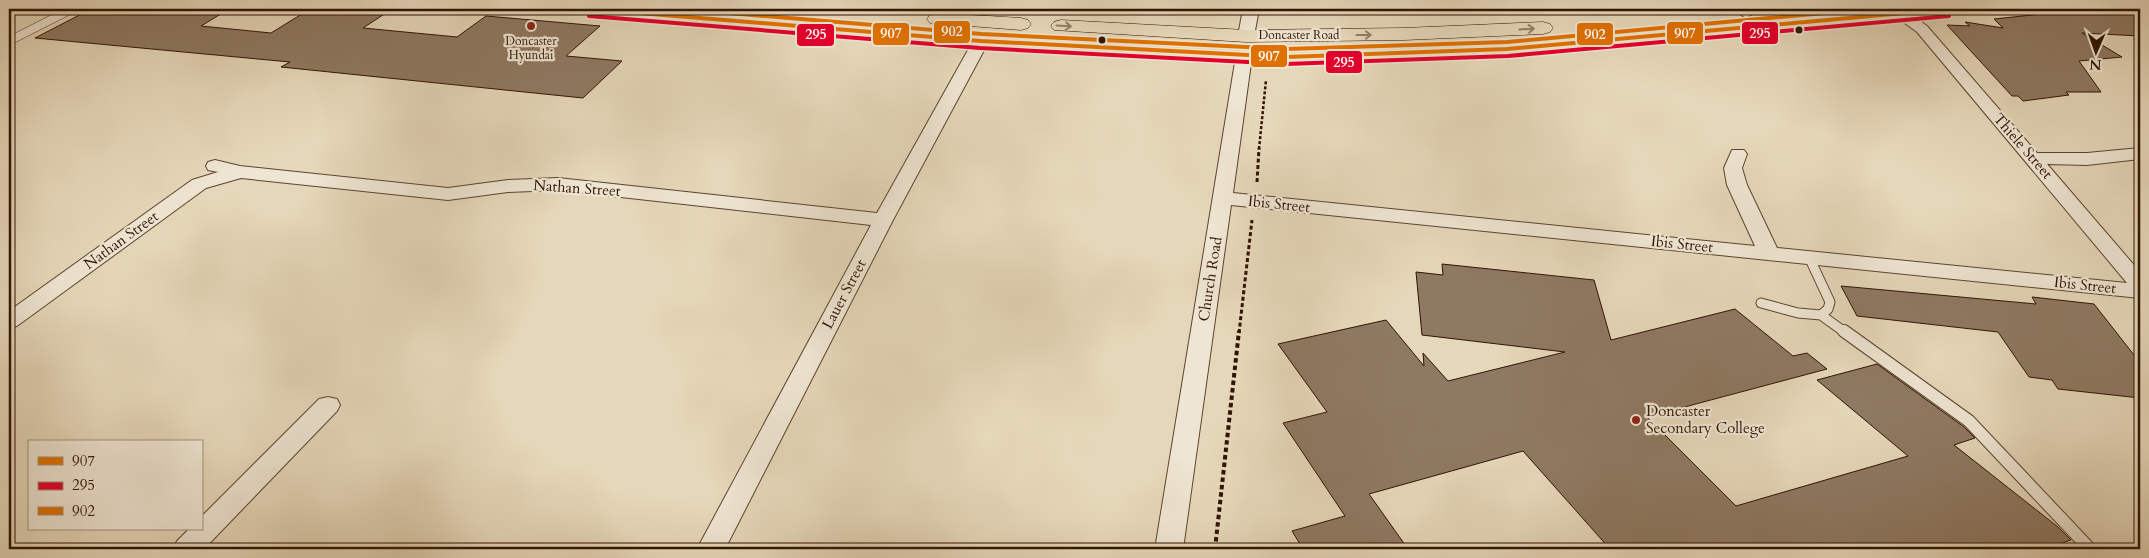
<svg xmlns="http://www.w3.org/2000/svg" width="2149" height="558" viewBox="0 0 2149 558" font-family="Cardo,serif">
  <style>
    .building { fill: #8e7962; stroke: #2f1303 }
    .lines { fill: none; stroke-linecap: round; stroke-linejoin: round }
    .service-far2-casing { stroke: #5c4430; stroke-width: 9 }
    .service-far1-casing { stroke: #5c4430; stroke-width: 11 }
    .service-casing { stroke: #5c4430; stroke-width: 14 }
    .minor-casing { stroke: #5c4430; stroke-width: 2 }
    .primary-casing { stroke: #2f1303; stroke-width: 1 }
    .path-far2 { stroke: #2f1303; stroke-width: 2.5; stroke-dasharray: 3 2; stroke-linecap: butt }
    .path-far1 { stroke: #2f1303; stroke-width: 3; stroke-dasharray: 4 2.5; stroke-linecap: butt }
    .path { stroke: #2f1303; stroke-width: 4; stroke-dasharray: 4.5 3; stroke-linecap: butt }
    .service-far2 { stroke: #eee5d2; stroke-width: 8 }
    .service-far1 { stroke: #eee5d2; stroke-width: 9 }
    .service { stroke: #eee5d2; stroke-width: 12 }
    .minor { fill: #eee5d2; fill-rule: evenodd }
    .primary { fill: #e5d7b9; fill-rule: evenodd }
    .bus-1-casing { stroke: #eee5d2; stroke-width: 7 }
    .bus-2-casing { stroke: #eee5d2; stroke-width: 7 }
    .bus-3-casing { stroke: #eee5d2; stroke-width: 7 }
    .bus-1 { stroke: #e07100; stroke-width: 4 }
    .bus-2 { stroke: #e4002b; stroke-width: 4 }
    .bus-3 { stroke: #e07100; stroke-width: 4 }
    .oneway { stroke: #937f67 }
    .poi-dot { fill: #8f2418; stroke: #eee5d2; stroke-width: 2 }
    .bus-dot { fill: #2f1303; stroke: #eee5d2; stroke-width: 2 }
    .labels { text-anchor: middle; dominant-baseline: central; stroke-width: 4.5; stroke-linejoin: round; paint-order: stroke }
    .far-street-label { font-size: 12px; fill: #2f1303; stroke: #eee5d2 }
    .far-poi-label { font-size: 12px; fill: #2f1303; stroke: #eee5d2 }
    .street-label { font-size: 15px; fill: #2f1303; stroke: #eee5d2 }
    .poi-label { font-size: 15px; fill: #2f1303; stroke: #eee5d2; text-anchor: start }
    .line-badge { stroke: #eee5d2; stroke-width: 2 }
    .badge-label { font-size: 14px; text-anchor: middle; font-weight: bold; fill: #fff }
  </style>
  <rect width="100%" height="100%" fill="#e5d7b9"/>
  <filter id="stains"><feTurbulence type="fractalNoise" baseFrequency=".004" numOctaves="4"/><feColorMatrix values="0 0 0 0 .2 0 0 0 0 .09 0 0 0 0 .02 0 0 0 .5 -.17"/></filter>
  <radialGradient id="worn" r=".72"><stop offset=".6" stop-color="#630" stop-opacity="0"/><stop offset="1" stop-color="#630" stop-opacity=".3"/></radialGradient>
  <path class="building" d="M91 9H229L201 26 271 33 310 9H392L363 28 457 37 486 16 600 26 566 56 622 61 583 98 281 67 290 62 35 38Z
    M2060 12 2140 13V36L2082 33 2122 57 2079 61 2101 92H2066L2069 95 2023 101 2018 96H2012L1947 25 1970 26 1965 22 2003 28 1994 19Z
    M1442 264 1594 280 1611 340 1735 309 1793 356 1807 353 1827 369 1647 417 1736 506 1908 456 1817 380 1877 364 1964 427 1975 438 1954 445 2058 527 2071 540 2045 549H1610L1523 451 1369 494 1408 549H1303L1292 531 1345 516 1283 423 1327 412 1278 344 1386 320 1424 366 1423 353 1448 381 1565 352 1422 335 1416 272 1443 275Z
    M1841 286 2036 304 2032 297 2094 304 2134 355 2140 356V398L2058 389 2052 380 2029 377 1998 332 1857 316Z"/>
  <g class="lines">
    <g class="service-far2-casing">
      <path id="service-far2" d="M9 10 12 9
        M933 18 939 9
        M9 41 72 9"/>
    </g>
    <g class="service-far1-casing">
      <path id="service-far1" d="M1761 303 1798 313 1821 315 1828 309 1830 302 1809 257
        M1821 315 1846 333"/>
    </g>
    <g class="service-casing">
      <path id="service" d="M1844 331 1969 421 2090 549"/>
    </g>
    <g class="minor-casing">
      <path id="minor" d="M1243 9H1259L1254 36 1246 41 1238 36Z
        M1732 9H1750L1754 13 1746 18Z
        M1899 9 1905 10 1927 26 2037 153H2087L2140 148V159L2087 165 2047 164 2140 272V298L1231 205 1183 549H1155L1236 56 1238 53 1244 51 1252 56 1233 193 1755 246 1727 185 1724 168 1732 150H1744L1747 154 1742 168 1747 185 1777 248 2127 283 1917 32 1895 16 1892 13Z
        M981 36 989 41 893 220 725 549H697L871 225 558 190 508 192 448 200 241 178 206 188 17 326 9 328V311L192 180 218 172 208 170 206 166 208 162 215 160 240 166 448 188 508 180 558 178 877 213 973 41Z
        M328 397 337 399 340 405 337 411 204 549H173L177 541 189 529H201V517L319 399Z"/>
    </g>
    <g class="primary-casing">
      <path id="primary" d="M580 9H659L981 35 1286 51 1507 43 1886 9H1958L1955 13 1948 15 1507 55 1286 63 981 47 590 15 583 13Z
        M937 13 1021 18 1028 20 1031 24 1028 28 1021 30 930 23 927 19 930 15Z
        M1061 20 1246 30 1404 28 1543 22 1550 24 1553 28 1550 32 1543 34 1404 40 1246 42 1054 30 1051 26 1054 22Z"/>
    </g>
    <path class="path-far2" d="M1259 149 1266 80"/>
    <path class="path-far1" d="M1257 182 1259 148
      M1239 333 1252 220"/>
    <path class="path" d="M1215 549 1239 331"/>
    <use href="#service-far2" class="service-far2"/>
    <use href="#service-far1" class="service-far1"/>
    <use href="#service" class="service"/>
    <use href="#minor" class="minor"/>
    <use href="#primary" class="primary"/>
    <g class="bus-1-casing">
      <path id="bus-1" d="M590 9 981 41 1286 57 1507 49 1948 9"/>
    </g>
    <g class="bus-2-casing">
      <path id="bus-2" d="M589 16 980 48 1286 64 1508 56 1949 16"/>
    </g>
    <g class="bus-3-casing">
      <path id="bus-3" d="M679 9 982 34 1286 49 1507 42 1868 9"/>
    </g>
    <use href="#bus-1" class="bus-1"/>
    <use href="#bus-2" class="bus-2"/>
    <use href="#bus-3" class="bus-3"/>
  </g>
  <defs><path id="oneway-shaft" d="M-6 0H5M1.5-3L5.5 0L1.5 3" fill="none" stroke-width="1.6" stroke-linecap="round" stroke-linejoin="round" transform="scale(1.25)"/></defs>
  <g class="oneway">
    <use href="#oneway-shaft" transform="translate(1064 26) rotate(3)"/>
    <use href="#oneway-shaft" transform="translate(1527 29) rotate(-3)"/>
    <use href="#oneway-shaft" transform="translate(1364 35)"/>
  </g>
  <g class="poi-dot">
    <circle cx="531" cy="26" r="5"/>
    <circle cx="1636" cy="420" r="5"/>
  </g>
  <g class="bus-dot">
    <circle cx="1799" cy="30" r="4.5"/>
    <circle cx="1102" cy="40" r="4.5"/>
  </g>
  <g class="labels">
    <g class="far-street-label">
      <text x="1299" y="35">Doncaster Road</text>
    </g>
    <g class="far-poi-label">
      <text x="531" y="41">Doncaster<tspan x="531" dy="14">Hyundai</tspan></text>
    </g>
    <g class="street-label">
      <text transform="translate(2023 146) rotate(49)">Thiele Street</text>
      <text transform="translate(577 188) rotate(4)">Nathan Street</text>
      <text transform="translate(1279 204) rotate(6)">Ibis Street</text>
      <text transform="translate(121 240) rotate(-36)">Nathan Street</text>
      <text transform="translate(1682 244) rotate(6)">Ibis Street</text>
      <text transform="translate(1210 279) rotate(-81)">Church Road</text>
      <text transform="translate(2085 285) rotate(6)">Ibis Street</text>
      <text transform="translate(844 294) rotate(-62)">Lauer Street</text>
    </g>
    <g class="poi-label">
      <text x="1646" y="411">Doncaster<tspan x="1646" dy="17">Secondary College</tspan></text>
    </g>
  </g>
  <g class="line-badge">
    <rect x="933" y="20" width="38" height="24" rx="5" fill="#e07100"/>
    <rect x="1666" y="21" width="38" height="24" rx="5" fill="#e07100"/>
    <rect x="1741" y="21" width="38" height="24" rx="5" fill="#e4002b"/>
    <rect x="872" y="22" width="38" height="24" rx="5" fill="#e07100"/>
    <rect x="1576" y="22" width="38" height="24" rx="5" fill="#e07100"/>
    <rect x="796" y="23" width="39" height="24" rx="5" fill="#e4002b"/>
    <rect x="1250" y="44" width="38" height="24" rx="5" fill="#e07100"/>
    <rect x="1325" y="50" width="38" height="24" rx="5" fill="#e4002b"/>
  </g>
  <g class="badge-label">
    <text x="952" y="36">902</text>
    <text x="1685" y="38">907</text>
    <text x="1760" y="38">295</text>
    <text x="891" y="38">907</text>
    <text x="1595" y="39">902</text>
    <text x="816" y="39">295</text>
    <text x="1269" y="61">907</text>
    <text x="1344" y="67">295</text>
  </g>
  <rect width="2149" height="558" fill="none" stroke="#e5d7b9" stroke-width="30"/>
  <rect x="10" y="10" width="2129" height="538" fill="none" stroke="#2f1303" stroke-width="2.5"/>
  <rect x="15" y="15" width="2119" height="528" fill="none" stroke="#2f1303"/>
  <rect x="28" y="440" width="175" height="90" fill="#eee5d2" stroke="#a2917f"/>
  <rect x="38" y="457" width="25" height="8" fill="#e07100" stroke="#a2917f"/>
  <text x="72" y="466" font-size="15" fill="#2f1303">907</text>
  <rect x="38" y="482" width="25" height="8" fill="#e4002b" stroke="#a2917f"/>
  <text x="72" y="490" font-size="15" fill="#2f1303">295</text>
  <rect x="38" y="507" width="25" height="8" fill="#e07100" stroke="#a2917f"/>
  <text x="72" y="516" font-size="15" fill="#2f1303">902</text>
  <g transform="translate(2096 52) rotate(182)" stroke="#eee5d2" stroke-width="4" paint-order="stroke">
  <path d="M0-4L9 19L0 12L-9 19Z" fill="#2f1303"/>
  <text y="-8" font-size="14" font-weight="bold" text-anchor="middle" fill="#2f1303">N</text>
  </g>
  <rect width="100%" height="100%" filter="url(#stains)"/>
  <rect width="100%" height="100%" fill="url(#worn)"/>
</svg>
